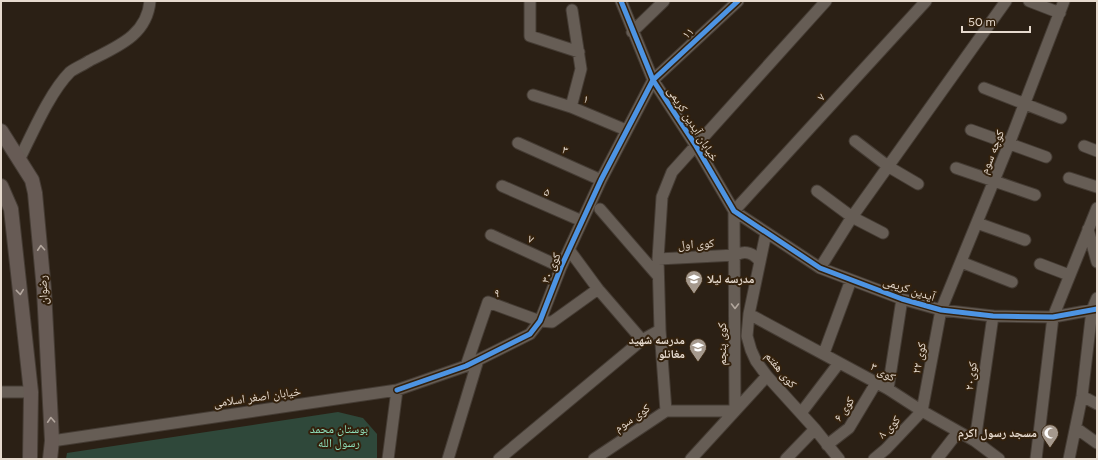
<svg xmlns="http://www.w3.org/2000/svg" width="1098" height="460" viewBox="0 0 1098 460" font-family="Figtree,'Noto Naskh Arabic',sans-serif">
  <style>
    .green { fill: #2f483a }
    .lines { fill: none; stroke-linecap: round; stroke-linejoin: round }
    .minor-casing { stroke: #453c34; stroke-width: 13 }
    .major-casing { stroke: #453c34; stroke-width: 16 }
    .minor { stroke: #665d55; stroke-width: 11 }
    .major { stroke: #675b55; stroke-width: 14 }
    .cycleway-casing { stroke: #33210d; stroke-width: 8 }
    .cycleway { stroke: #4d94e3; stroke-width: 5 }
    .oneway { stroke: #b3a79e }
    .oneway2 { stroke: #b3a89e }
    .labels { text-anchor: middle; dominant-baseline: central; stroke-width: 4; stroke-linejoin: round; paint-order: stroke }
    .street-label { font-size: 12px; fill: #e6dace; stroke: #33210d }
    .poi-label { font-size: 12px; font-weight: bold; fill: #e6dace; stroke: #33210d; text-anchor: end }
    .park-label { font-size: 12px; fill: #8fe1bc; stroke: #33210d }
  </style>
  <rect width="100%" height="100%" fill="#2b2015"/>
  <path class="green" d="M338 412 363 418 377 434V459H66L67 453Z"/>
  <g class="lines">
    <g class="minor-casing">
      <path id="minor" d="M530 1V36L579 52
        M621 1 653 80 696 146 734 211 820 268 902 299 941 310 993 316 1053 317 1097 309
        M1029 1 1060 13
        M632 32 664 1
        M984 88 1061 118
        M533 95 571 107 626 130
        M571 107 581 69 572 10
        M971 130 1046 157
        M855 141 889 167 918 184
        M518 143 601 180
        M1084 146 1097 151
        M20 158C33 132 50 92 70 72 75 68 83 65 89 61 116 47 147 36 150 1
        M956 168 1035 195
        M1069 178 1097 187
        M502 186 582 221
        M817 191 852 217 883 233
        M600 209 658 276
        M734 211 926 1
        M734 211 735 411
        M977 223 1025 240
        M1088 229 1097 262
        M766 233 749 314 747 336 751 350 756 361 767 376 815 429 839 459
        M491 235 561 267
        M570 251 598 289 642 340 660 330
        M658 259 736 255C745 250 754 253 760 262
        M961 262 1012 282
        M1040 264 1069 275
        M820 268 852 217 1006 1
        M749 314 888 389 922 411 975 441 999 459
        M824 353 851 280
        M466 366 488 302 540 321 552 322 598 289
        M888 389 902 299
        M397 390 466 366 530 334 540 321 561 267 601 180 653 80 738 1
        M1 392H31
        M1082 396 1097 404
        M666 411 660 330 658 259 662 197 672 172 826 1
        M922 411 941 310 1009 144 1064 1
        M801 413 839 363
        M1076 428 1097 443
        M52 441 397 390 388 459
        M975 441 993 316
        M827 445 849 428 876 383
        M448 459 478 360
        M499 459 642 340
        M594 459 666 411H735
        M691 459 767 376
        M786 459 815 429
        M874 459 886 449 922 411
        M937 459 958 432
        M1036 459 1053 317 1097 208
        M1069 459 1082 396 1092 310 1097 298"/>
    </g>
    <g class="major-casing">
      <path id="major" d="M1 131 32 180 35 193 44 290 52 441 50 459
        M1 186 11 209 31 392 30 459"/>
    </g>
    <use href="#minor" class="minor"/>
    <use href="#major" class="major"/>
    <g class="cycleway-casing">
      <path id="cycleway" d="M621 1 653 80 696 146 734 211 820 268 902 299 941 310 993 316 1053 317 1097 309
        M397 390 466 366 530 334 540 321 561 267 601 180 653 80 738 1"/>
    </g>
    <use href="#cycleway" class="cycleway"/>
  </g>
  <defs><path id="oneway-chevron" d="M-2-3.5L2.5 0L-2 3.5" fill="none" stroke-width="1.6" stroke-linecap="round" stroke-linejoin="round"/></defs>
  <g class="oneway">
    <use href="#oneway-chevron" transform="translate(41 248) rotate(-94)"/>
    <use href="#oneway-chevron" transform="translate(20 292) rotate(84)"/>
    <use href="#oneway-chevron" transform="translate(51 420) rotate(-93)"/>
  </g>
  <use class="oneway2" href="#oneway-chevron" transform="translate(735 306) rotate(90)"/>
  <defs>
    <g id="school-pin" transform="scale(0.9)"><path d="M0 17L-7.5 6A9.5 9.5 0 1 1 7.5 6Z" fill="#a5998d" stroke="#33210d"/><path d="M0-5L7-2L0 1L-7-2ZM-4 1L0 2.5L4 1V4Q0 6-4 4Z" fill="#fff"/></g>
    <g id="mosque-pin" transform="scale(0.9)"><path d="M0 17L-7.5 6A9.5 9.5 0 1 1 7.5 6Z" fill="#a5998d" stroke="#33210d"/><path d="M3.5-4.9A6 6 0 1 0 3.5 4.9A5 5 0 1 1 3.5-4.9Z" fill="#fff"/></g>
  </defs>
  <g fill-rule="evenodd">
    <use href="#school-pin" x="694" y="279"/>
    <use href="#school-pin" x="698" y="347"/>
    <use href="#mosque-pin" x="1050" y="433"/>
  </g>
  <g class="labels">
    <g class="street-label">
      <text transform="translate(688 33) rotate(-43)">۱۱</text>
      <text transform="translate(821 97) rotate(-48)">۷</text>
      <text transform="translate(586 99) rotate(23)">۱</text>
      <text transform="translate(693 124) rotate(58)">خیابان آیدین کریمی</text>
      <text transform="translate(565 150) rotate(24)">۳</text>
      <text transform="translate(992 152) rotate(-68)">کوچه سوم</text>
      <text transform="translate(547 192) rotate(24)">۵</text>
      <text transform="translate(531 239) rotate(25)">۷</text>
      <text transform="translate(696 244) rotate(-3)">کوی اول</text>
      <text transform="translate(551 268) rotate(-67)">کوی ۳۰</text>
      <text transform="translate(909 289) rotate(18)">آیدین کریمی</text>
      <text transform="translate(43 290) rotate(-93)">رضوان</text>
      <text transform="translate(497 293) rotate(11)">۹</text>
      <text transform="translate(722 344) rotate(-90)">کوی پنجم</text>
      <text transform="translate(919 358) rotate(-79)">کوی ۲۲</text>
      <text transform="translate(781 370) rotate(51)">کوی هفتم</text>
      <text transform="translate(883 372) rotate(29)">کوی ۳</text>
      <text transform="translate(971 376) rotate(-82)">کوی۲۰</text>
      <text transform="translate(257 397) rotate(-8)">خیابان اصغر اسلامی</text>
      <text transform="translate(844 409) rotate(-56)">کوی ۶</text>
      <text transform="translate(632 418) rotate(-34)">کوی سوم</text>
      <text transform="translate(889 427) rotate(-46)">کوی ۸</text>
    </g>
    <g class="poi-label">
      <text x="707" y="279" text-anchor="start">مدرسه لیلا</text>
      <text x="685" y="340">مدرسه شهید<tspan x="685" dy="14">مغانلو</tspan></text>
      <text x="1037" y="433">مسجد رسول اکرم</text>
    </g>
    <g class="park-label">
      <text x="339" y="429">بوستان محمد<tspan x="339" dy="14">رسول الله</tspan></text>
    </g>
  </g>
  <rect width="1098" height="460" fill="none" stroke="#e6dace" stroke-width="4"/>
  <path d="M962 26v6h68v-6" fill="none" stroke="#e6dace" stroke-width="2"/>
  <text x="968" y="26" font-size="12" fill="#e6dace" stroke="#33210d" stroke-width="3" paint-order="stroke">50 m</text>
</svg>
